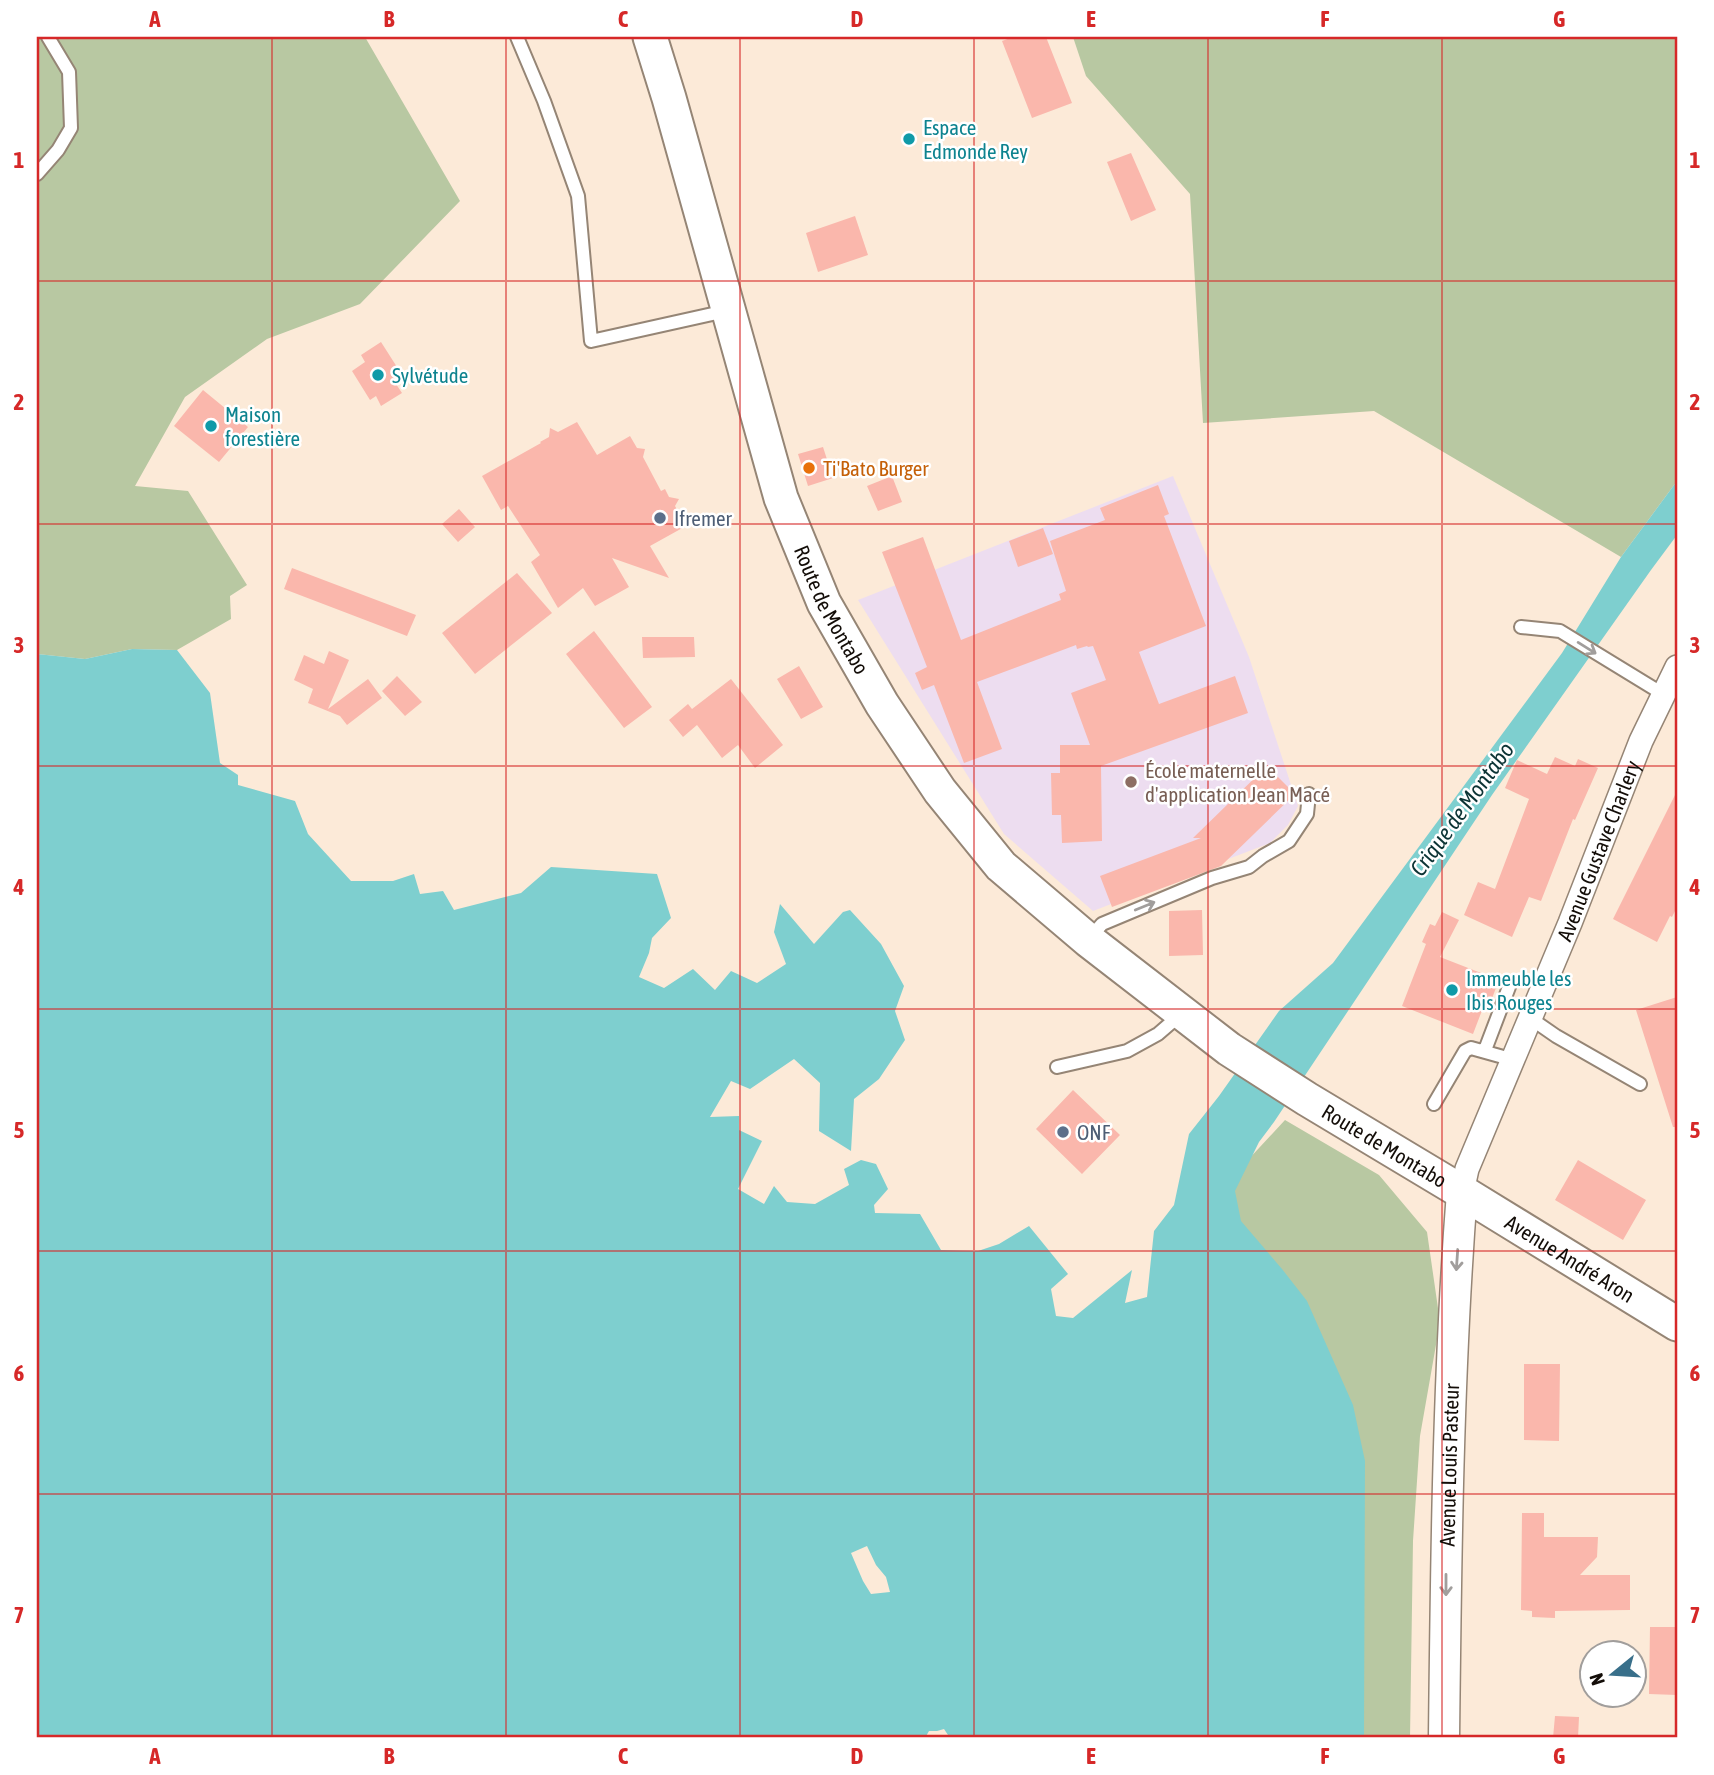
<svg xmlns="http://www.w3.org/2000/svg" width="1714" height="1775" viewBox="0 0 1714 1775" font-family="'Asap Condensed',sans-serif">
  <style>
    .education { fill: #edddf0 }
    .green { fill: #b8c8a2 }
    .water { fill: #7ecfcf; fill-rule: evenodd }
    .building { fill: #fab7ac }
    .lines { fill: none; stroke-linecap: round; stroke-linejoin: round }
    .service-casing { stroke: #958575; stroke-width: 16 }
    .minor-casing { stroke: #958575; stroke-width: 26 }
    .tertiary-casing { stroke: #958575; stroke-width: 33 }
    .secondary-casing { stroke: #958575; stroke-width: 37 }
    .service { stroke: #fff; stroke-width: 12 }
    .minor { stroke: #fff; stroke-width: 23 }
    .tertiary { stroke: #fff; stroke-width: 30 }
    .secondary { stroke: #fff; stroke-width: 33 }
    .oneway { stroke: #a19e9c }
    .grid { fill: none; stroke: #d62828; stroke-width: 2; stroke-opacity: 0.55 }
    .culture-dot { fill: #0f9aa8; stroke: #fff; stroke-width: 2.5 }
    .food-dot { fill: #e8710a; stroke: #fff; stroke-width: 2.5 }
    .service-dot { fill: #5c6f8a; stroke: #fff; stroke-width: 2.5 }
    .education-dot { fill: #8d6e63; stroke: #fff; stroke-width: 2.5 }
    .labels { text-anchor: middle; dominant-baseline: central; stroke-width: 5; stroke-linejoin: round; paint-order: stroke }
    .culture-label { font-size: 21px; fill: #0d838f; stroke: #fff; text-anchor: start }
    .food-label { font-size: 21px; fill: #c56008; stroke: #fff; text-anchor: start }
    .service-label { font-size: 21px; fill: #4e5e75; stroke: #fff; text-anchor: start }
    .street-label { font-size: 21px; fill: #130d08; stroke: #fff }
    .education-label { font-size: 21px; fill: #785e54; stroke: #fff; text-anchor: start }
    .water-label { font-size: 23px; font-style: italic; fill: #0c3435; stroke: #fff }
    .neatline { fill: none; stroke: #d62828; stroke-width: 2.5 }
    .grid-label { font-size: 23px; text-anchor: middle; font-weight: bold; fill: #d62828 }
  </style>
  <rect width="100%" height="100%" fill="#fcead8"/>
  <path class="education" d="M1173 476 1249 657 1298 806 1288 825 1270 843 1093 911 1004 834 858 600Z"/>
  <path class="green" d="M37 37H365L460 201 360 304 267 339 185 397 135 486 188 491 247 585 230 596 231 619 177 650 132 649 85 659 37 654Z
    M1073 37H1677V481L1621 557 1374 411 1203 423 1190 194 1086 76Z
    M1285 1120 1379 1175 1427 1232 1440 1322 1420 1436 1413 1541 1410 1738H1210L1233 1176Z"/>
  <path class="water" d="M1677 481V535L1651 570 1492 795 1274 1122 1259 1142 1235 1191 1241 1221 1282 1269 1307 1301 1353 1405 1365 1461 1364 1738H950L944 1729 937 1731H929L925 1738H37V654L85 659 132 649 177 650 210 693 220 763 238 775V785L295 801 308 834 351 881H393L414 874 420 894 443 891 454 910 521 893 551 867 657 874 671 918 652 938 649 953 639 977 664 988 693 969 715 990 731 971 757 983 786 964 774 932 780 904 814 944 843 912 850 910 881 944 904 986 895 1011 905 1040 879 1079 854 1099 851 1151 819 1131 820 1083 794 1059 750 1089 731 1081 710 1117 739 1116V1130L762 1141 738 1189 764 1204 774 1186 787 1202 815 1204 849 1185 844 1169 861 1160 876 1164 888 1189 874 1205 875 1213 920 1214 941 1250 978 1251 999 1244 1029 1226 1068 1274 1051 1289 1056 1316 1073 1318 1132 1270 1125 1303 1147 1297 1154 1231 1174 1205 1189 1134 1219 1096 1279 1011 1333 963 1562 653 1621 557ZM867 1546 876 1565 886 1577 890 1592 871 1594 863 1581 851 1553Z"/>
  <path class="building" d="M1013 37H1046L1072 103 1032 118 1002 41Z
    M1131 153 1156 210 1131 221 1107 162Z
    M855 216 868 255 818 272 806 233Z
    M381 342 404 378 396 384 402 393 381 406 376 396 370 400 352 371 365 362 361 355Z
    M203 390 248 427 219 462 174 426Z
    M577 422 597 455 630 436 637 448 645 449 643 457 661 491 665 489 669 497 679 499 675 506 686 526 650 546 669 578 612 558 629 587 595 606 583 588 558 608 531 562 540 555 508 506 501 510 482 476 541 443 540 442 549 437 550 428 558 432Z
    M823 447 833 478 808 486 798 454Z
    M892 476 902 502 878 511 867 486Z
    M1158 485 1169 514 1164 516 1206 626 1139 652 1159 704 1235 676 1248 713 1101 766 1102 841 1062 843 1061 815H1052L1051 773H1060V745H1090L1071 693 1106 680 1093 646 1088 647 1087 646 1077 649 1076 645 977 682 1002 749 964 763 934 685 922 690 915 673 927 667 882 552 923 537 961 640 1061 600 1059 594 1066 591 1050 541 1105 520 1100 508Z
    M459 509 475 527 458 542 442 524Z
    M1043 528 1053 554 1018 567 1009 541Z
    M292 568 416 615 407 636 284 589Z
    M517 573 552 613 475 674 442 633Z
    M594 631 652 707 624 728 566 654Z
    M642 637H694L695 657 643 658Z
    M329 651 349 660 328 709 368 679 382 698 347 725 340 716 308 703 313 689 294 680 304 655 324 664Z
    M799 666 823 707 801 719 777 679Z
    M397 676 422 702 405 716 382 691Z
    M731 679 783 745 755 768 738 745 722 758 697 725 683 737 669 720 688 704 692 709Z
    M1555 757 1575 766 1578 759 1598 768 1575 820 1573 819 1541 901 1529 897 1512 937 1464 915 1478 882 1495 889 1529 799 1505 788 1517 760 1547 774Z
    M1267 766 1295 794 1221 866 1112 907 1100 876 1201 838H1193Z
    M1677 791V907L1672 917 1670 916 1657 942 1613 919Z
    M1202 910 1203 955 1169 956V911Z
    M1442 912 1459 920 1440 957 1499 980 1491 1001 1486 1000 1473 1034 1402 1006 1426 944 1422 942 1430 924 1435 926Z
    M1677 997V1127H1673L1636 1010Z
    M1073 1090 1120 1135 1082 1174 1036 1129Z
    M1578 1160 1646 1200 1623 1240 1555 1200Z
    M1524 1364H1560L1559 1441 1524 1440Z
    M1522 1513H1544V1537H1598L1597 1557 1580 1575H1630V1610L1555 1611V1618L1532 1617V1611L1521 1610Z
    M1650 1627H1677V1695L1649 1694Z
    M1555 1716 1579 1717 1578 1738H1553Z"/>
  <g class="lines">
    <g class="service-casing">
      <path id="service" d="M517 37 544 101 578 196 591 341 726 311
        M37 174 58 150 71 128 69 72 48 37
        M1521 627 1560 631 1663 694
        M1088 940 1102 924 1212 878 1249 867 1263 856 1289 841 1307 814 1309 794
        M1530 1018 1556 1036 1640 1084
        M1485 1050 1509 987
        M1057 1067 1127 1051 1158 1034 1180 1015
        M1434 1104 1465 1051 1471 1048 1514 1060"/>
    </g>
    <g class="minor-casing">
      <g id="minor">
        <path id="s1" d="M1462 1192 1467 1169 1570 923 1641 741 1677 667"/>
      </g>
    </g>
    <g class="tertiary-casing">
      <g id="tertiary">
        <path id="s2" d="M1444 1738C1446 1556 1448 1373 1462 1192"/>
      </g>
    </g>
    <g class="secondary-casing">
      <g id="secondary">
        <path id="s3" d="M650 37 669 98 781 498 824 603 882 704 940 791 1001 866 1088 940 1229 1049 1307 1099 1462 1192 1677 1324"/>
      </g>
    </g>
    <use href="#service" class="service"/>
    <use href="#minor" class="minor"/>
    <use href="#tertiary" class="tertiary"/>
    <use href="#secondary" class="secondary"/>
  </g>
  <defs><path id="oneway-shaft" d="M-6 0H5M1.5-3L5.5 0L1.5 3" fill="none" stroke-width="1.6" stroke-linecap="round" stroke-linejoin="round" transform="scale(1.75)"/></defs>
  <g class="oneway">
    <use href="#oneway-shaft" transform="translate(1587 648) rotate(32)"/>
    <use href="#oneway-shaft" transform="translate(1145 906) rotate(-22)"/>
    <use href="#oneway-shaft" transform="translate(1457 1260) rotate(94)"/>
    <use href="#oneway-shaft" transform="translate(1446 1585) rotate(90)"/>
  </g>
  <path class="grid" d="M272 37V1738M506 37V1738M740 37V1738M974 37V1738M1208 37V1738M1442 37V1738M37 281H1677M37 524H1677M37 766H1677M37 1009H1677M37 1251H1677M37 1494H1677"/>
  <g class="culture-dot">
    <circle cx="909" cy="139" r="7"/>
    <circle cx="378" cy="375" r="7"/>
    <circle cx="211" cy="426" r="7"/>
    <circle cx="1452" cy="990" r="7"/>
  </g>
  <circle class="food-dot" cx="809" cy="468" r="7"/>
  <g class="service-dot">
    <circle cx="660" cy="518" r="7"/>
    <circle cx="1063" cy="1132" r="7"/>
  </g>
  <circle class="education-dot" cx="1131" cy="782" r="7"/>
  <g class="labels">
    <g class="culture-label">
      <text x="923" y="127">Espace<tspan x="923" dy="24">Edmonde Rey</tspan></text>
      <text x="392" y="375">Sylvétude</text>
      <text x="225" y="414">Maison<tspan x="225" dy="24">forestière</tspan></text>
      <text x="1466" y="978">Immeuble les<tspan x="1466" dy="24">Ibis Rouges</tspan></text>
    </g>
    <g class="food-label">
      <text x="823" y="468">Ti'Bato Burger</text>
    </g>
    <g class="service-label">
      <text x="674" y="518">Ifremer</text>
      <text x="1077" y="1132">ONF</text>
    </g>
    <g class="street-label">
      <text stroke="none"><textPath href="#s3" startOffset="602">Route de Montabo</textPath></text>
      <text stroke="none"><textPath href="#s1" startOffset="368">Avenue Gustave Charlery</textPath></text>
      <text stroke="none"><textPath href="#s3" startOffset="1386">Route de Montabo</textPath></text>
      <text stroke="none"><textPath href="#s3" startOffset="1603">Avenue André Aron</textPath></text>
      <text stroke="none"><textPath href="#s2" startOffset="273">Avenue Louis Pasteur</textPath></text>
    </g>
    <g class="education-label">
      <text x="1145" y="770">École maternelle<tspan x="1145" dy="24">d'application Jean Macé</tspan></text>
    </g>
    <g class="water-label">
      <text transform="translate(1462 809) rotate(-54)">Crique de Montabo</text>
    </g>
  </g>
  <rect width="1714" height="1775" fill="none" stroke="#ffffff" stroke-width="77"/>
  <g transform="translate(1613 1674) rotate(252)"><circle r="33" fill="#ffffff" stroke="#a19e9c" stroke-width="2"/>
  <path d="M0-5L12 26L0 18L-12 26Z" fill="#386f8a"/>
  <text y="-10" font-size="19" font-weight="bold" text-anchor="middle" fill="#130d08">N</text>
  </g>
  <rect x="38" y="38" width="1638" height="1698" class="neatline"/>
  <g class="grid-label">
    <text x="155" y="27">A</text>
    <text x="389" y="27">B</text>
    <text x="623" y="27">C</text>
    <text x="857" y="27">D</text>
    <text x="1091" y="27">E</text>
    <text x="1325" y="27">F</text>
    <text x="1559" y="27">G</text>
    <text x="19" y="168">1</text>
    <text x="1695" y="168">1</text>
    <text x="19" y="410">2</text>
    <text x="1695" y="410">2</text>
    <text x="19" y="653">3</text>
    <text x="1695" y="653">3</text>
    <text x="19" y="895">4</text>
    <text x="1695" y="895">4</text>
    <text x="19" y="1138">5</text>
    <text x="1695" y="1138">5</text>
    <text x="19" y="1381">6</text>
    <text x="1695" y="1381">6</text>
    <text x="19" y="1623">7</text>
    <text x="1695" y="1623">7</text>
    <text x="155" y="1764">A</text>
    <text x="389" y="1764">B</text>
    <text x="623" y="1764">C</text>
    <text x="857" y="1764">D</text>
    <text x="1091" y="1764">E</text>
    <text x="1325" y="1764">F</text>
    <text x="1559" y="1764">G</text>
  </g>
</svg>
